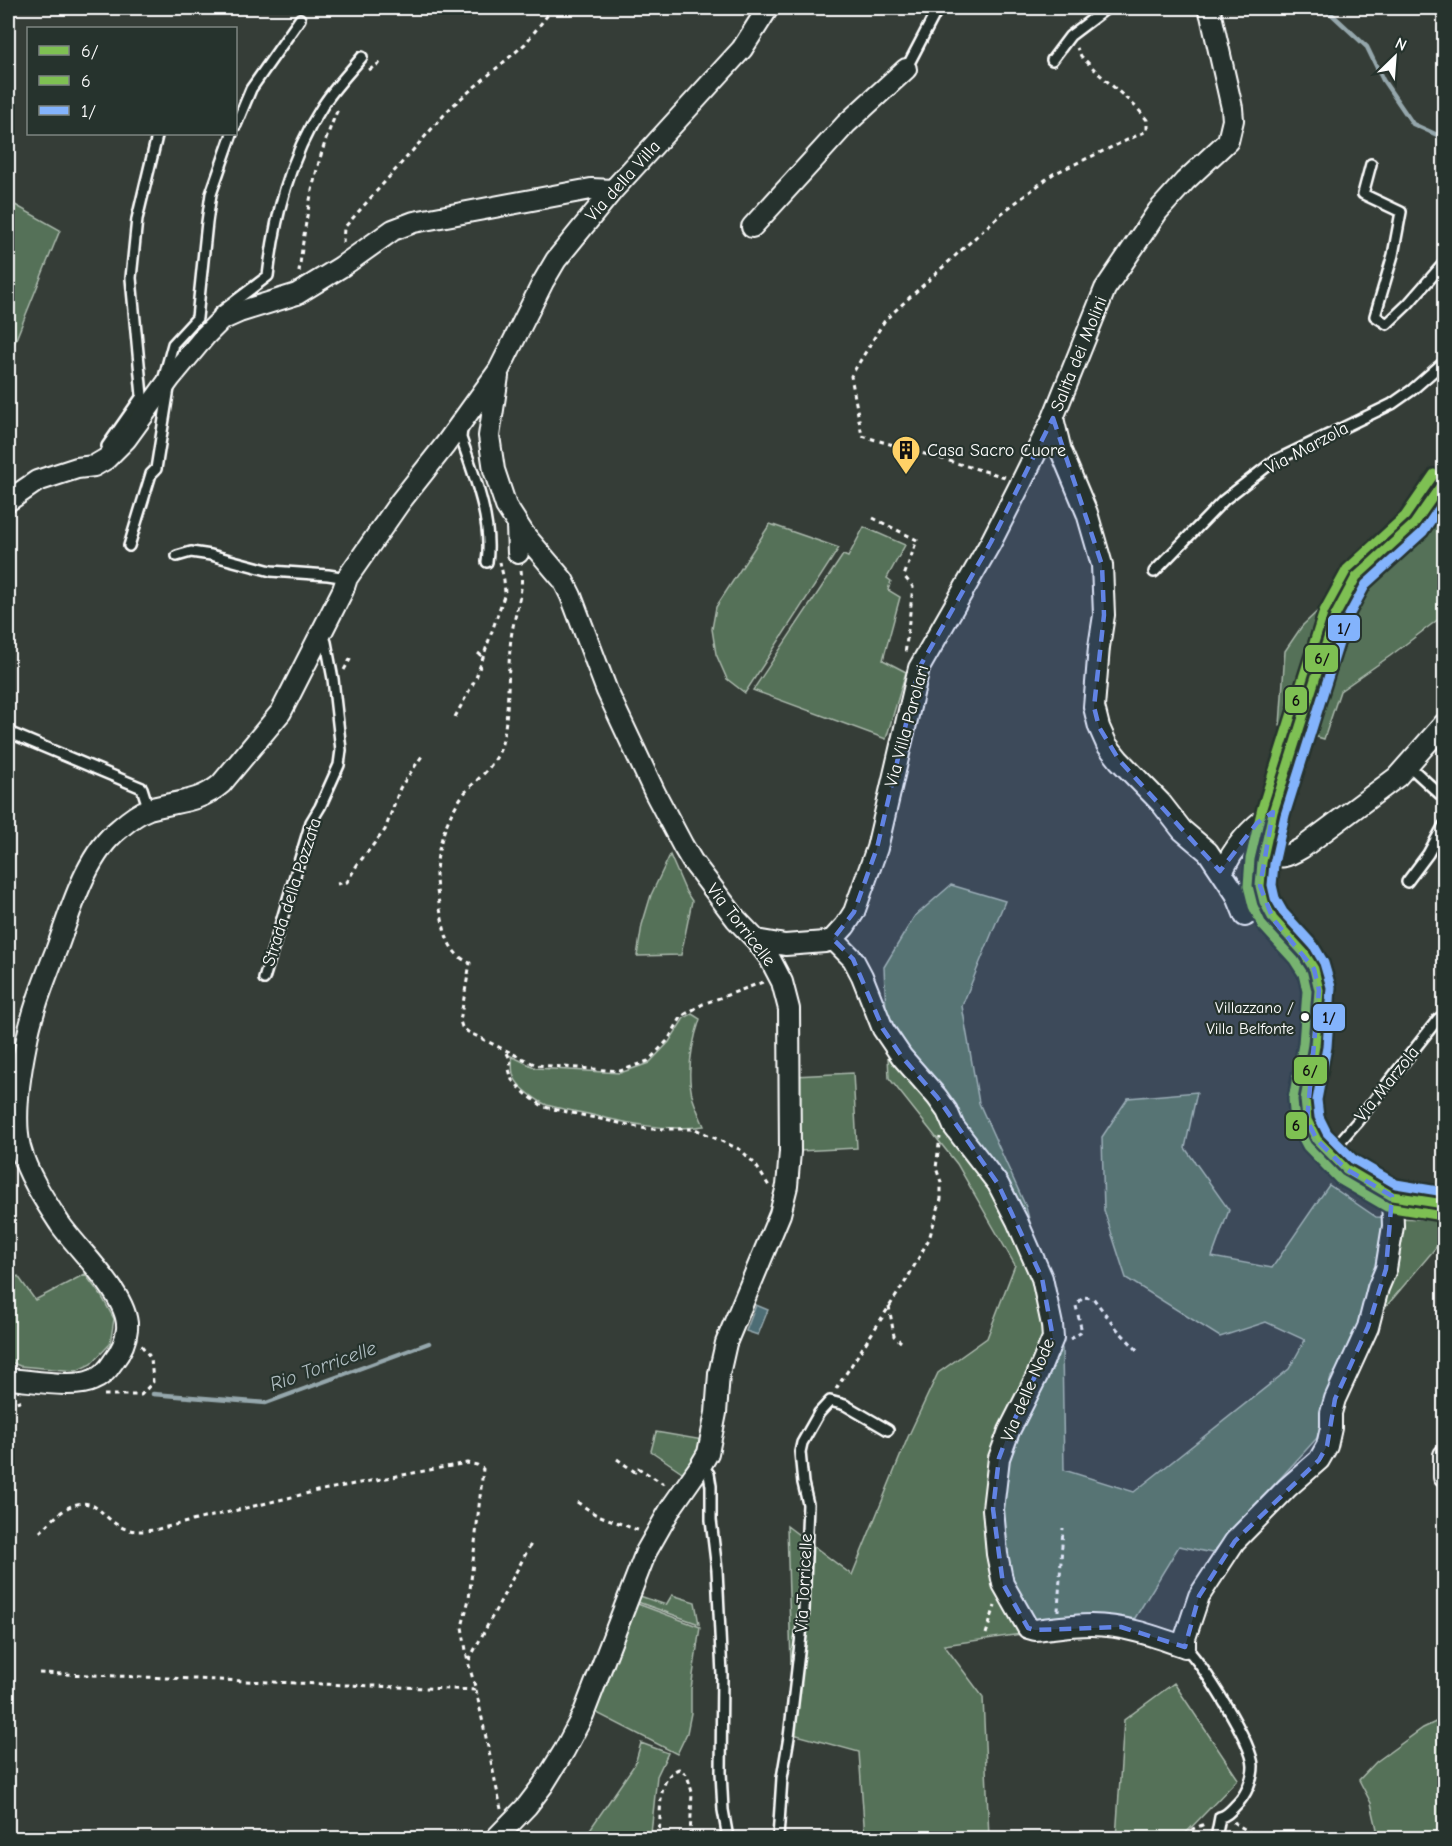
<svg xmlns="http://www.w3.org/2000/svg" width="1452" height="1846" viewBox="0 0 1452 1846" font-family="'Comic Neue',sans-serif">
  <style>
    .green { fill: #557158; stroke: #aab8ac; stroke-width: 1.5 }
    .water { fill: #4e6d75; stroke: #95a7ac; stroke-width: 1.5 }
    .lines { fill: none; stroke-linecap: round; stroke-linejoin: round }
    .stream { stroke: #95a7ac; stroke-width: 4.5 }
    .lane-casing { stroke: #fff; stroke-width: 14 }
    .street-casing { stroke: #fff; stroke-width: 24 }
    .path { stroke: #fff; stroke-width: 3; stroke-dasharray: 4.5 4.5; stroke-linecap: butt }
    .lane { stroke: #26332d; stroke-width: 9 }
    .street { stroke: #26332d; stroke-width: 20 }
    .bus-1-casing { stroke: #26332d; stroke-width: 14 }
    .bus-2-casing { stroke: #26332d; stroke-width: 14 }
    .bus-3-casing { stroke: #26332d; stroke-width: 14 }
    .bus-1 { stroke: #7ec052; stroke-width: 9 }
    .bus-2 { stroke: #7ec052; stroke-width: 9 }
    .bus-3 { stroke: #83b3fc; stroke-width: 9 }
    .marked { fill: #6183e4; fill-opacity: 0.2; stroke: #6183e4; stroke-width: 4.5; stroke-dasharray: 12 8; stroke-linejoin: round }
    .bus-dot { fill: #fff; stroke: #26332d; stroke-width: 2 }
    .labels { text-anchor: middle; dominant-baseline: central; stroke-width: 4.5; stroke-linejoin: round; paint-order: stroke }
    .bus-label { font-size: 16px; fill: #fff; stroke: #26332d; text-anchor: end }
    .street-label { font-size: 18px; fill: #fff; stroke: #26332d }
    .poi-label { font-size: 18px; fill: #fff; stroke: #26332d; text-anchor: start }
    .water-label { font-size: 20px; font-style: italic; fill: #afbdc1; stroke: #26332d }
    .line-badge { stroke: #26332d; stroke-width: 2 }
    .pale-badge-label { font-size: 16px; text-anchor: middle; font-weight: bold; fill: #111 }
  </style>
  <rect width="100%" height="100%" fill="#353d37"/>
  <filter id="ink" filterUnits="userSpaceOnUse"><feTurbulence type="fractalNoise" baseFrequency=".0167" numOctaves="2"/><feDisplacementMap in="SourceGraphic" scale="12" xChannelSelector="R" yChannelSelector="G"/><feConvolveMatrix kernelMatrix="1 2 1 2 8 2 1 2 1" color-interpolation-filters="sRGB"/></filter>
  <g filter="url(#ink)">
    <path class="green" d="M8 201 60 230 8 359Z
      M1444 491V615L1390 656 1340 691 1324 739 1280 726 1285 651 1302 626Z
      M770 524 839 548 745 693 727 679 716 654 712 629 716 607Z
      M864 527 905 545 887 578 891 581 888 590 900 597 883 660 906 672 886 739 753 690 843 555 848 557Z
      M670 855 686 892 692 901 681 955 637 956 642 925 651 895Z
      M951 885 1005 901 962 1006 979 1103 1026 1207 1062 1349 1064 1470 1134 1492 1289 1369 1305 1340 1266 1322 1220 1337 1126 1278 1104 1210 1102 1137 1128 1098 1197 1092 1185 1148 1229 1210 1212 1257 1272 1268 1329 1185 1376 1217 1444 1220V1238L1384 1309 1331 1377 1317 1438 1212 1553 1179 1546 1135 1618 944 1645 983 1697 989 1838H865L859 1752 793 1734 787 1526 852 1575 908 1437 938 1373 987 1338 1015 1265 957 1164 889 1078 884 967 914 917Z
      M692 1014 700 1019C692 1043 686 1074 693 1099 696 1108 700 1117 704 1126 665 1132 626 1123 588 1114 575 1111 560 1109 547 1105 537 1101 520 1088 515 1079 510 1071 514 1064 511 1056L536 1068 620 1073 649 1063 669 1042 684 1018Z
      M853 1073 857 1148 799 1151 794 1076Z
      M85 1274 102 1297 114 1319 110 1344 91 1364 76 1371 20 1366 8 1361V1283L18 1276 35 1300Z
      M656 1432 703 1440 685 1474 651 1451Z
      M637 1595 666 1605 672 1595 695 1602 699 1624 635 1601Z
      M635 1603 700 1627 691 1689V1713L687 1733 677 1754 593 1711Z
      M1174 1683 1238 1779 1181 1838H1116L1124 1720Z
      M1444 1718V1838H1373L1377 1829 1371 1803 1359 1780 1376 1762 1423 1728Z
      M641 1743 668 1753 657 1776 651 1833 649 1838H584L635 1764Z"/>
    <path class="water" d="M756 1305 768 1310 758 1335 746 1331Z"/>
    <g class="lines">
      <path class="stream" d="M1325 8 1367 47 1383 80 1413 124 1444 138
        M153 1394 266 1403 429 1343"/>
      <g class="lane-casing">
        <path id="lane" d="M1052 60 1070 36 1107 8
          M906 69 938 8
          M236 125 251 89 300 19
          M1371 164 1363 194 1401 212 1393 255 1375 316 1387 324 1408 304 1444 263
          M219 313 268 276C275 217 289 158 322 107 333 89 349 73 362 57
          M164 377 173 344 197 318 207 222 211 194 232 134
          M462 428 461 438C474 475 493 522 487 562
          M107 446 142 396 131 278 137 219 157 136
          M129 546 151 474 156 469 169 388
          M177 556 191 552 211 555 271 571 328 575 347 578
          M1154 572 1224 500 1274 461 1392 404 1412 390 1444 362
          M8 732 142 788 149 810
          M1408 765 1444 798
          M1407 882 1428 854 1444 825
          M264 979 311 822 320 807 339 765 341 750 333 679 326 642 321 634
          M1330 1153 1357 1122 1438 1019 1444 1015
          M701 1465 709 1474 711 1486V1520L717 1570 722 1675 721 1772 723 1810 728 1838
          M1185 1647C1203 1665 1252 1742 1253 1766 1253 1779 1246 1795 1237 1804 1232 1809 1227 1816 1220 1817L1216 1838
          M778 1838 782 1778 789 1737 804 1610 808 1504 803 1483 800 1452 802 1443 819 1413 830 1401 845 1405 888 1430"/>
      </g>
      <g class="street-casing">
        <path id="street" d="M752 227 846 124 906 69
          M1053 418 1061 451 1087 513 1102 565 1104 615 1099 647 1094 707 1099 727 1107 745 1119 760 1161 803 1182 830 1208 852 1222 873C1233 848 1250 828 1273 812
          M1444 481 1414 524 1356 577 1335 616 1273 812 1262 862 1260 886 1264 902 1273 919 1304 953 1314 969 1319 990 1315 1046 1305 1099 1307 1120 1317 1140 1346 1169 1392 1196 1444 1204
          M8 501 37 481 77 468 94 466 106 459 126 439 171 377 205 336 221 320 239 312 297 294 341 267 393 230 414 222 591 189 613 190
          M517 525 518 553
          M1264 852C1280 860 1287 857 1302 848L1397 777 1444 724
          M1222 873 1236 894 1245 916
          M833 939 853 959 862 976 883 1029 902 1057 937 1097 947 1111 954 1127 998 1184 1017 1221 1042 1278 1052 1325 1053 1338 1037 1376 1009 1431 999 1458 993 1509 997 1554 1003 1584 1028 1628 1035 1630C1053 1628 1072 1625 1091 1625 1124 1625 1154 1636 1185 1647V1638L1199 1596 1235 1541 1287 1488 1319 1460 1327 1446 1331 1428V1413L1335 1399 1368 1327 1378 1288 1386 1269 1393 1226 1392 1196
          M756 940 785 945 825 942 833 939 845 926 854 912 877 848 919 668 991 542 1021 483 1053 418 1105 289 1158 211 1185 181 1228 141 1233 120 1232 108 1211 15 1208 8
          M8 1379C29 1380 75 1389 93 1380 101 1377 108 1370 113 1362 120 1353 126 1342 127 1329 130 1297 78 1250 60 1224 45 1201 27 1174 20 1147 13 1117 20 1074 26 1044 32 1011 45 979 57 948 71 910 86 855 119 829 128 821 138 813 149 809 176 801 199 803 221 784L281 712 343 590 347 578 400 502 445 445 499 370 543 282 556 260 613 190 742 49 768 8
          M1444 1455V1477
          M496 1838 527 1806 543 1785 564 1751 583 1715 646 1552 671 1508 701 1465 708 1453 716 1413 719 1374 726 1343 780 1214 787 1186 790 1152 789 1009 782 982 769 957 756 940 736 919 692 861 683 846 655 793 607 691 571 596 563 580 524 534 506 506 494 470 489 436 498 376"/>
      </g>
      <path class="path" d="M369 70 383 61
        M343 243 344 228 452 106 525 44 550 12 556 8
        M299 272C306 215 315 159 339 107
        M1005 477 862 436 851 376 885 320 1002 213 1053 174 1147 131V120L1138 109 1098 73 1081 56 1077 48
        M873 518 917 540 904 576 913 587 905 655
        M521 570C524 593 514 615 511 638 507 671 510 717 501 747 495 765 480 777 467 790 448 812 437 845 436 874 436 889 439 904 442 919 446 939 451 955 470 963L460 1021 462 1027 468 1032 536 1065 620 1071 648 1061 668 1040 682 1016 703 1004 763 982
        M478 653 483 657
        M344 670 352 656
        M455 717 476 678 505 593 504 580 500 562
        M337 884 347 882 357 865 385 830 400 788 424 753
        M507 1053 511 1061 509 1069 512 1080 526 1094 544 1107 647 1129H695L741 1150 755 1164 769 1186
        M889 1306 894 1336 901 1342
        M1070 1339 1082 1332 1076 1306 1083 1297 1093 1298 1117 1329 1140 1353
        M836 1389 907 1279 929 1239 941 1199V1182L936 1168 940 1137
        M104 1395H141L153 1382 151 1358 141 1345
        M8 1404 23 1400
        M617 1459 635 1472 638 1468 667 1486
        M577 1502 595 1514 640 1531
        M40 1532C49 1524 58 1513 69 1507 97 1493 103 1522 126 1529 135 1532 144 1531 154 1530L317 1491 467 1463 477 1465 483 1469 469 1599 462 1627 468 1662
        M1058 1611 1063 1528
        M986 1634 995 1606
        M39 1673 476 1690
        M501 1809 476 1690 468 1662 532 1542
        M1233 1822 1259 1838
        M658 1838C663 1818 654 1778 679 1769L687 1775 692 1792 690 1838
        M1186 1838 1193 1829 1207 1823"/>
      <use href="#lane" class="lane"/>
      <use href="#street" class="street"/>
      <g class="bus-1-casing">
        <path id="bus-1" d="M1444 481 1414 524 1356 577 1335 616 1273 812 1262 862 1260 886 1264 902 1273 919 1304 953 1314 969 1319 990 1315 1046 1305 1099 1307 1120 1317 1140 1346 1169 1392 1196 1444 1204"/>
      </g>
      <g class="bus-2-casing">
        <path id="bus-2" d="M1434 474 1405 516 1347 569 1324 611 1262 808 1250 859 1248 886 1253 906 1262 925 1294 960 1303 974 1307 991 1303 1044 1293 1099 1295 1123 1307 1146 1339 1179 1387 1207 1442 1216"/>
      </g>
      <g class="bus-3-casing">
        <path id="bus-3" d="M1444 501 1423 532 1366 584 1346 621 1285 815 1274 864 1272 885 1275 898 1283 912 1314 946 1324 963 1331 987 1327 1047 1317 1100 1319 1117 1327 1133 1353 1159 1396 1184 1444 1192"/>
      </g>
      <use href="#bus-1" class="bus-1"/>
      <use href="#bus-2" class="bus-2"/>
      <use href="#bus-3" class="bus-3"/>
    </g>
  </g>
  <path class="marked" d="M1053 418 1102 565 1104 615 1094 707 1099 727 1119 760 1220 871 1257 823 1273 812 1260 886 1273 919 1314 969 1319 990 1307 1120 1317 1140 1346 1169 1392 1196 1386 1269 1368 1327 1335 1399 1327 1446 1319 1460 1235 1541 1199 1596 1185 1647 1121 1627 1035 1630 1028 1628 1003 1584 993 1509 999 1458 1009 1431 1053 1338 1042 1278 998 1184 937 1097 902 1057 883 1029 853 959 833 939 854 912 877 848 919 668 991 542Z"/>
  <defs>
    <g id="building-pin" transform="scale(1.5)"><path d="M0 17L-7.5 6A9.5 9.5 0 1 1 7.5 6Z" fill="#ffd166" stroke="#26332d"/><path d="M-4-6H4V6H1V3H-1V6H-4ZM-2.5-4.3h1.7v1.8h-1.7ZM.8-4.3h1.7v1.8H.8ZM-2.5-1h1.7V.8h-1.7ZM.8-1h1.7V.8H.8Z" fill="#111"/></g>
  </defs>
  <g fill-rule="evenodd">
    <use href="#building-pin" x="906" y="450"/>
  </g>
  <circle class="bus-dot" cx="1305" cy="1017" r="5"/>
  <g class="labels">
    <g class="bus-label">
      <text x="1294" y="1008">Villazzano /<tspan x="1294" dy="21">Villa Belfonte</tspan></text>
    </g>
    <g class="street-label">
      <text transform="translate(623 181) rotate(-48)">Via della Villa</text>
      <text transform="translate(1079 354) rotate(-68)">Salita dei Molini</text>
      <text transform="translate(1307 448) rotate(-28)">Via Marzola</text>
      <text transform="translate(907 726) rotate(-75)">Via Villa Parolari</text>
      <text transform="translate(292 892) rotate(-72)">Strada della Pozzata</text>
      <text transform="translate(741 925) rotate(52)">Via Torricelle</text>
      <text transform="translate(1387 1084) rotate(-51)">Via Marzola</text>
      <text transform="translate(1028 1390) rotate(-67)">Via delle Node</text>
      <text transform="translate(804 1583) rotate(-87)">Via Torricelle</text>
    </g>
    <g class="poi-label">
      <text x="927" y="450">Casa Sacro Cuore</text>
    </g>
    <g class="water-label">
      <text transform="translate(323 1366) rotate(-20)">Rio Torricelle</text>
    </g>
  </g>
  <g class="line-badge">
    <rect x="1327" y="614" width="34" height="28" rx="6" fill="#83b3fc"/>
    <rect x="1304" y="644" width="35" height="29" rx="6" fill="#7ec052"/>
    <rect x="1284" y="686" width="24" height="28" rx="6" fill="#7ec052"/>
    <rect x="1312" y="1003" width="34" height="29" rx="6" fill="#83b3fc"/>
    <rect x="1293" y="1056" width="35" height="29" rx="6" fill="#7ec052"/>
    <rect x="1285" y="1111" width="23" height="29" rx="6" fill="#7ec052"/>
  </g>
  <g class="pale-badge-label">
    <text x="1344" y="634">1/</text>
    <text x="1322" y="664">6/</text>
    <text x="1296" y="706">6</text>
    <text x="1329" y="1023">1/</text>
    <text x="1310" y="1076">6/</text>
    <text x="1296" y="1131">6</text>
  </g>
  <rect width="1452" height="1846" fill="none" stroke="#26332d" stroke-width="30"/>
  <rect x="15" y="15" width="1422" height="1816" fill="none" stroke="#fff" stroke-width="2" filter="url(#ink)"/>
  <rect x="27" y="27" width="210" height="108" fill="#26332d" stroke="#7d8581" stroke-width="1.5"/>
  <rect x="39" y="46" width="30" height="9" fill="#7ec052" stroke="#7d8581" stroke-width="1.5"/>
  <text x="81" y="57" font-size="18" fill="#ffffff">6/</text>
  <rect x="39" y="76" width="30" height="9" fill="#7ec052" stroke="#7d8581" stroke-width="1.5"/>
  <text x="81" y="87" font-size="18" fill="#ffffff">6</text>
  <rect x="39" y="106" width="30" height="9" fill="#83b3fc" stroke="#7d8581" stroke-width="1.5"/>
  <text x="81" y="117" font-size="18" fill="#ffffff">1/</text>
  <g transform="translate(1395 57) rotate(25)" stroke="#26332d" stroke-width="4.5" paint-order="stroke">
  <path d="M0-4.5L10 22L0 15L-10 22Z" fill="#ffffff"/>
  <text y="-9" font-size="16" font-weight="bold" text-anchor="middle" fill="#ffffff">N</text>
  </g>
</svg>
